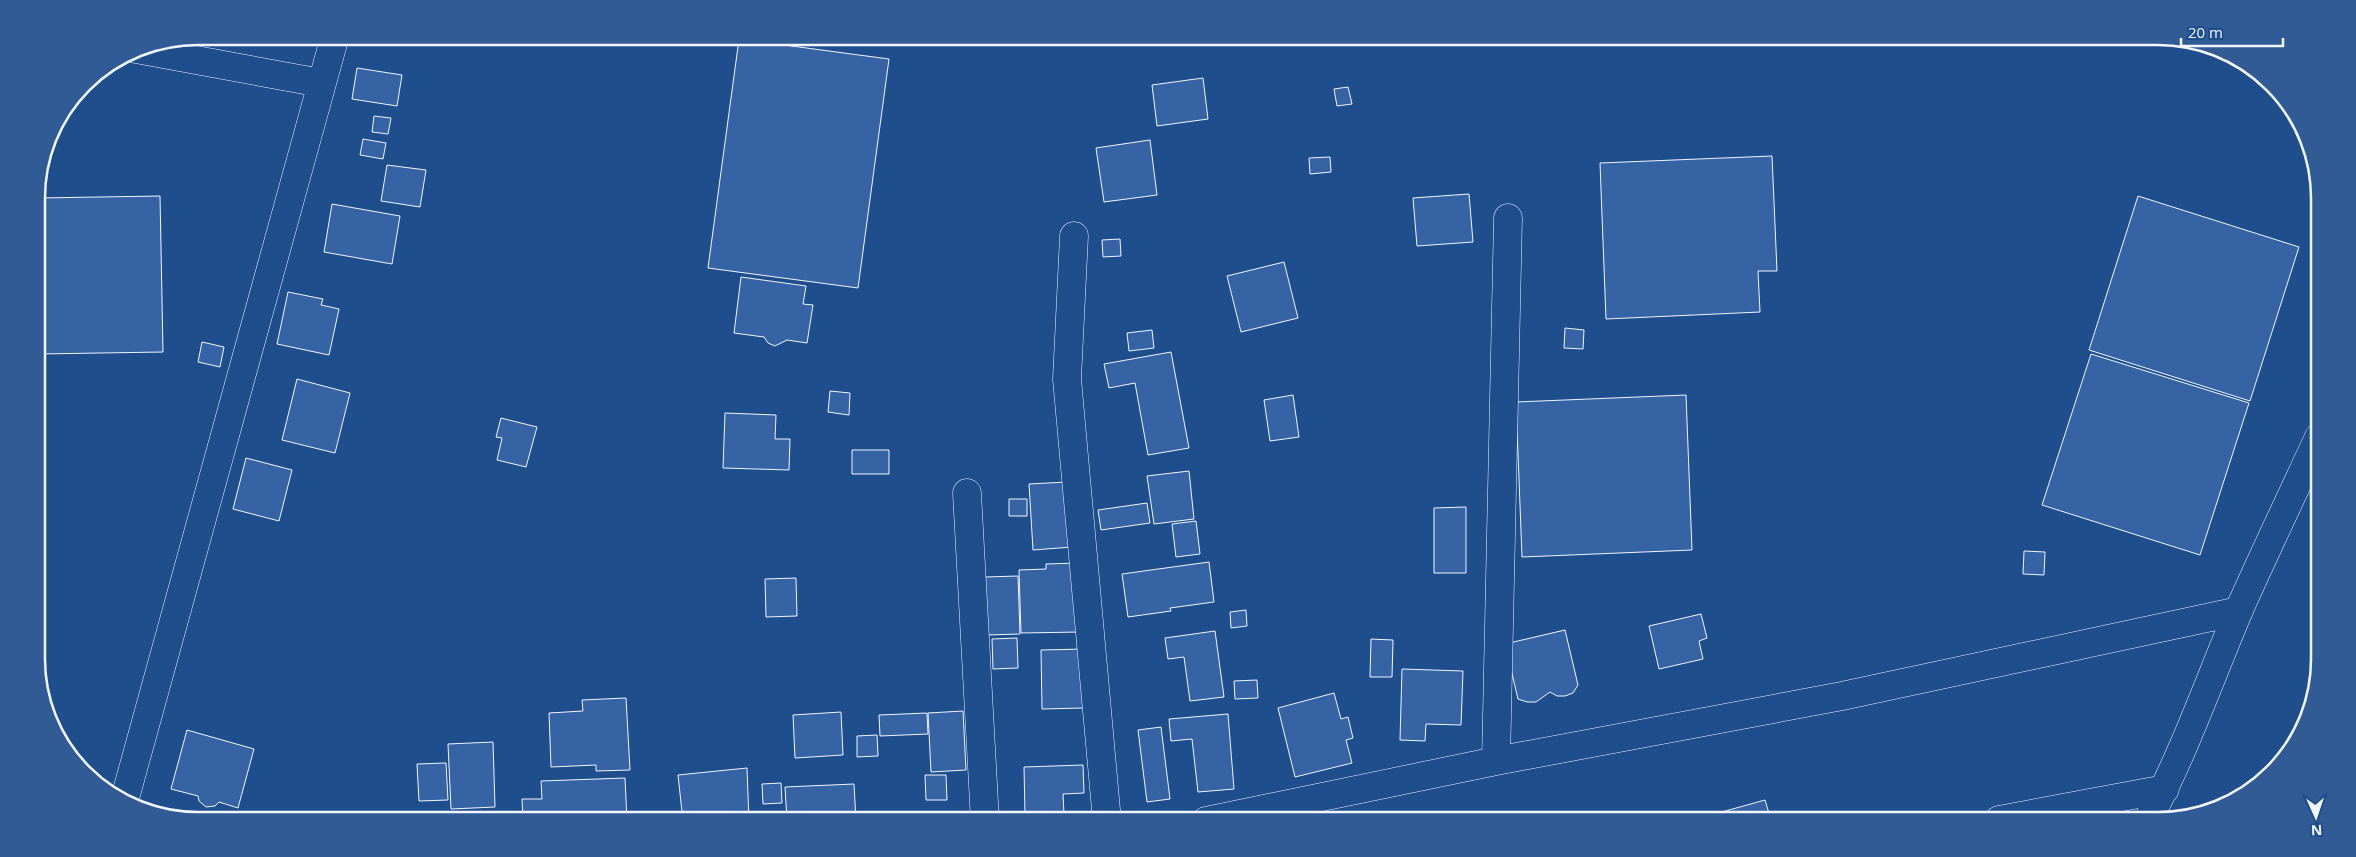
<svg xmlns="http://www.w3.org/2000/svg" width="2356" height="857" viewBox="0 0 2356 857" font-family="'Open Sans',sans-serif">
  <style>
    .building { fill: #3563a3; stroke: #f2f6ff }
    .lines { fill: none; stroke-linecap: round; stroke-linejoin: round }
    .minor-casing { stroke: #f2f6ff; stroke-width: 29 }
    .minor { stroke: #1f4e8c; stroke-width: 28 }
    .rim { fill: none; stroke: #f2f6ff; stroke-width: 2.5 }
  </style>
  <rect width="100%" height="100%" fill="#1f4e8c"/>
  <path class="building" d="M521 36H545L544 40Z
    M739 39 889 59 858 288 708 268Z
    M357 68 402 75 397 106 352 99Z
    M1203 78 1208 119 1157 126 1152 85Z
    M1348 87 1352 104 1337 106 1334 89Z
    M374 116 391 118 388 134 372 132Z
    M363 139 386 143 383 159 360 155Z
    M1150 140 1157 195 1104 202 1096 148Z
    M1772 156 1777 271H1758L1760 312 1606 319 1600 163Z
    M1330 157 1331 172 1310 174 1309 158Z
    M387 165 426 170 420 207 381 201Z
    M1469 194 1473 242 1417 246 1413 198Z
    M160 196 163 352 38 354 37 198Z
    M2138 196 2299 247 2250 401 2089 350Z
    M332 204 400 216 392 264 324 252Z
    M1120 239 1121 256 1103 257 1102 240Z
    M1284 262 1298 318 1241 332 1227 276Z
    M741 277 806 286 803 304 813 305 807 343 787 340 775 346 768 343 764 337 734 333Z
    M288 292 323 299 321 305 339 309 329 355 277 344Z
    M1565 328 1584 330 1583 349 1564 348Z
    M1152 330 1154 348 1129 351 1127 333Z
    M202 342 224 347 220 367 198 362Z
    M1171 352 1189 448 1148 455 1135 383 1109 388 1104 364Z
    M2091 354 2249 403 2200 555 2042 505Z
    M297 379 350 393 335 453 282 440Z
    M830 391 850 393 849 415 828 412Z
    M1293 395 1299 437 1270 441 1264 400Z
    M1686 395 1692 550 1522 557 1516 402Z
    M725 413 776 415 775 439H790L789 470 723 468Z
    M501 418 537 427 526 467 497 460 502 438 496 437Z
    M852 450H889V474H852Z
    M246 458 292 470 279 521 233 509Z
    M1189 471 1194 519 1154 524 1147 476Z
    M1067 482 1072 547 1033 550 1029 484Z
    M1009 499H1027V516H1009Z
    M1147 503 1150 523 1101 530 1098 510Z
    M1466 507V573H1434V508Z
    M1196 521 1200 554 1176 557 1172 524Z
    M2024 551 2045 552 2044 575 2023 574Z
    M1209 562 1214 602 1170 608 1171 611 1128 617 1122 574Z
    M1077 563 1080 632 1021 633 1019 570 1046 569V564Z
    M1018 576 1020 634 987 635 985 577Z
    M796 578 797 616 766 617 765 579Z
    M1246 610 1247 626 1231 628 1230 612Z
    M1701 614 1707 638 1699 641 1703 659 1659 669 1649 626Z
    M1565 630 1578 685 1573 693 1565 696H1557L1550 692 1536 702H1527L1518 699 1505 644Z
    M1215 631 1224 697 1190 701 1184 657 1168 659 1165 638Z
    M1017 638 1018 668 993 669 992 639Z
    M1371 639 1393 640 1392 677H1370Z
    M1084 649V708L1042 709 1041 650Z
    M1402 669 1463 671 1461 725 1426 724 1425 741 1400 740Z
    M1257 680 1258 698 1235 699 1234 681Z
    M1334 693 1341 719 1348 717 1353 738 1346 740 1352 763 1295 777 1278 708Z
    M626 698 630 770 596 771V765L551 767 549 713 583 711 582 700Z
    M963 711 966 770 931 772 928 713Z
    M841 712 843 755 795 758 793 715Z
    M927 713 928 734 880 736 879 715Z
    M1228 714 1234 789 1198 792 1192 739 1171 741 1169 719Z
    M1161 727 1170 799 1147 802 1138 730Z
    M187 730 254 749 238 808 219 802 215 806 206 807 199 801 198 796 171 789Z
    M877 735 878 756 857 757V736Z
    M493 742 495 807 451 809 448 744Z
    M446 763 448 800 419 801 417 764Z
    M1083 765 1084 793 1063 794 1064 814 1025 815 1024 767Z
    M747 768 749 821H683L678 775Z
    M925 775H946L947 800H926Z
    M625 778 627 821H523L522 799H542L541 781Z
    M781 783 782 803 763 804 762 784Z
    M854 784 856 821H787L785 787Z
    M1765 800 1771 820H1712L1711 815Z"/>
  <g class="lines">
    <g class="minor-casing">
      <path id="minor" d="M136 49 321 83
        M1074 236 1067 379 1107 821
        M967 493 985 821
        M1496 761 1508 218
        M125 798 335 36
        M1999 820 2165 789
        M2148 820C2184 753 2209 681 2239 610 2265 552 2292 495 2319 437
        M1206 821 1496 761 1842 696 2239 611"/>
    </g>
    <use href="#minor" class="minor"/>
  </g>
  <path d="M0 0H2356V857H0ZM198 45H2158A153 153 0 0 1 2311 198V659A153 153 0 0 1 2158 812H198A153 153 0 0 1 45 659V198A153 153 0 0 1 198 45Z" fill="#305b95" fill-rule="evenodd"/>
  <path class="rim" d="M198 45H2158A153 153 0 0 1 2311 198V659A153 153 0 0 1 2158 812H198A153 153 0 0 1 45 659V198A153 153 0 0 1 198 45Z"/>
  <g transform="translate(2316 817) rotate(177)" stroke="#1f4e8c" stroke-width="4" paint-order="stroke">
  <path d="M0-4L9 19L0 12L-9 19Z" fill="#f2f6ff"/>
  <text y="-8" font-size="14" font-weight="bold" text-anchor="middle" fill="#f2f6ff">N</text>
  </g>
  <path d="M2181 38v8h102v-8" fill="none" stroke="#f2f6ff" stroke-width="2.5"/>
  <text x="2188" y="38" font-size="15" fill="#f2f6ff" stroke="#1f4e8c" stroke-width="4" paint-order="stroke">20 m</text>
</svg>
